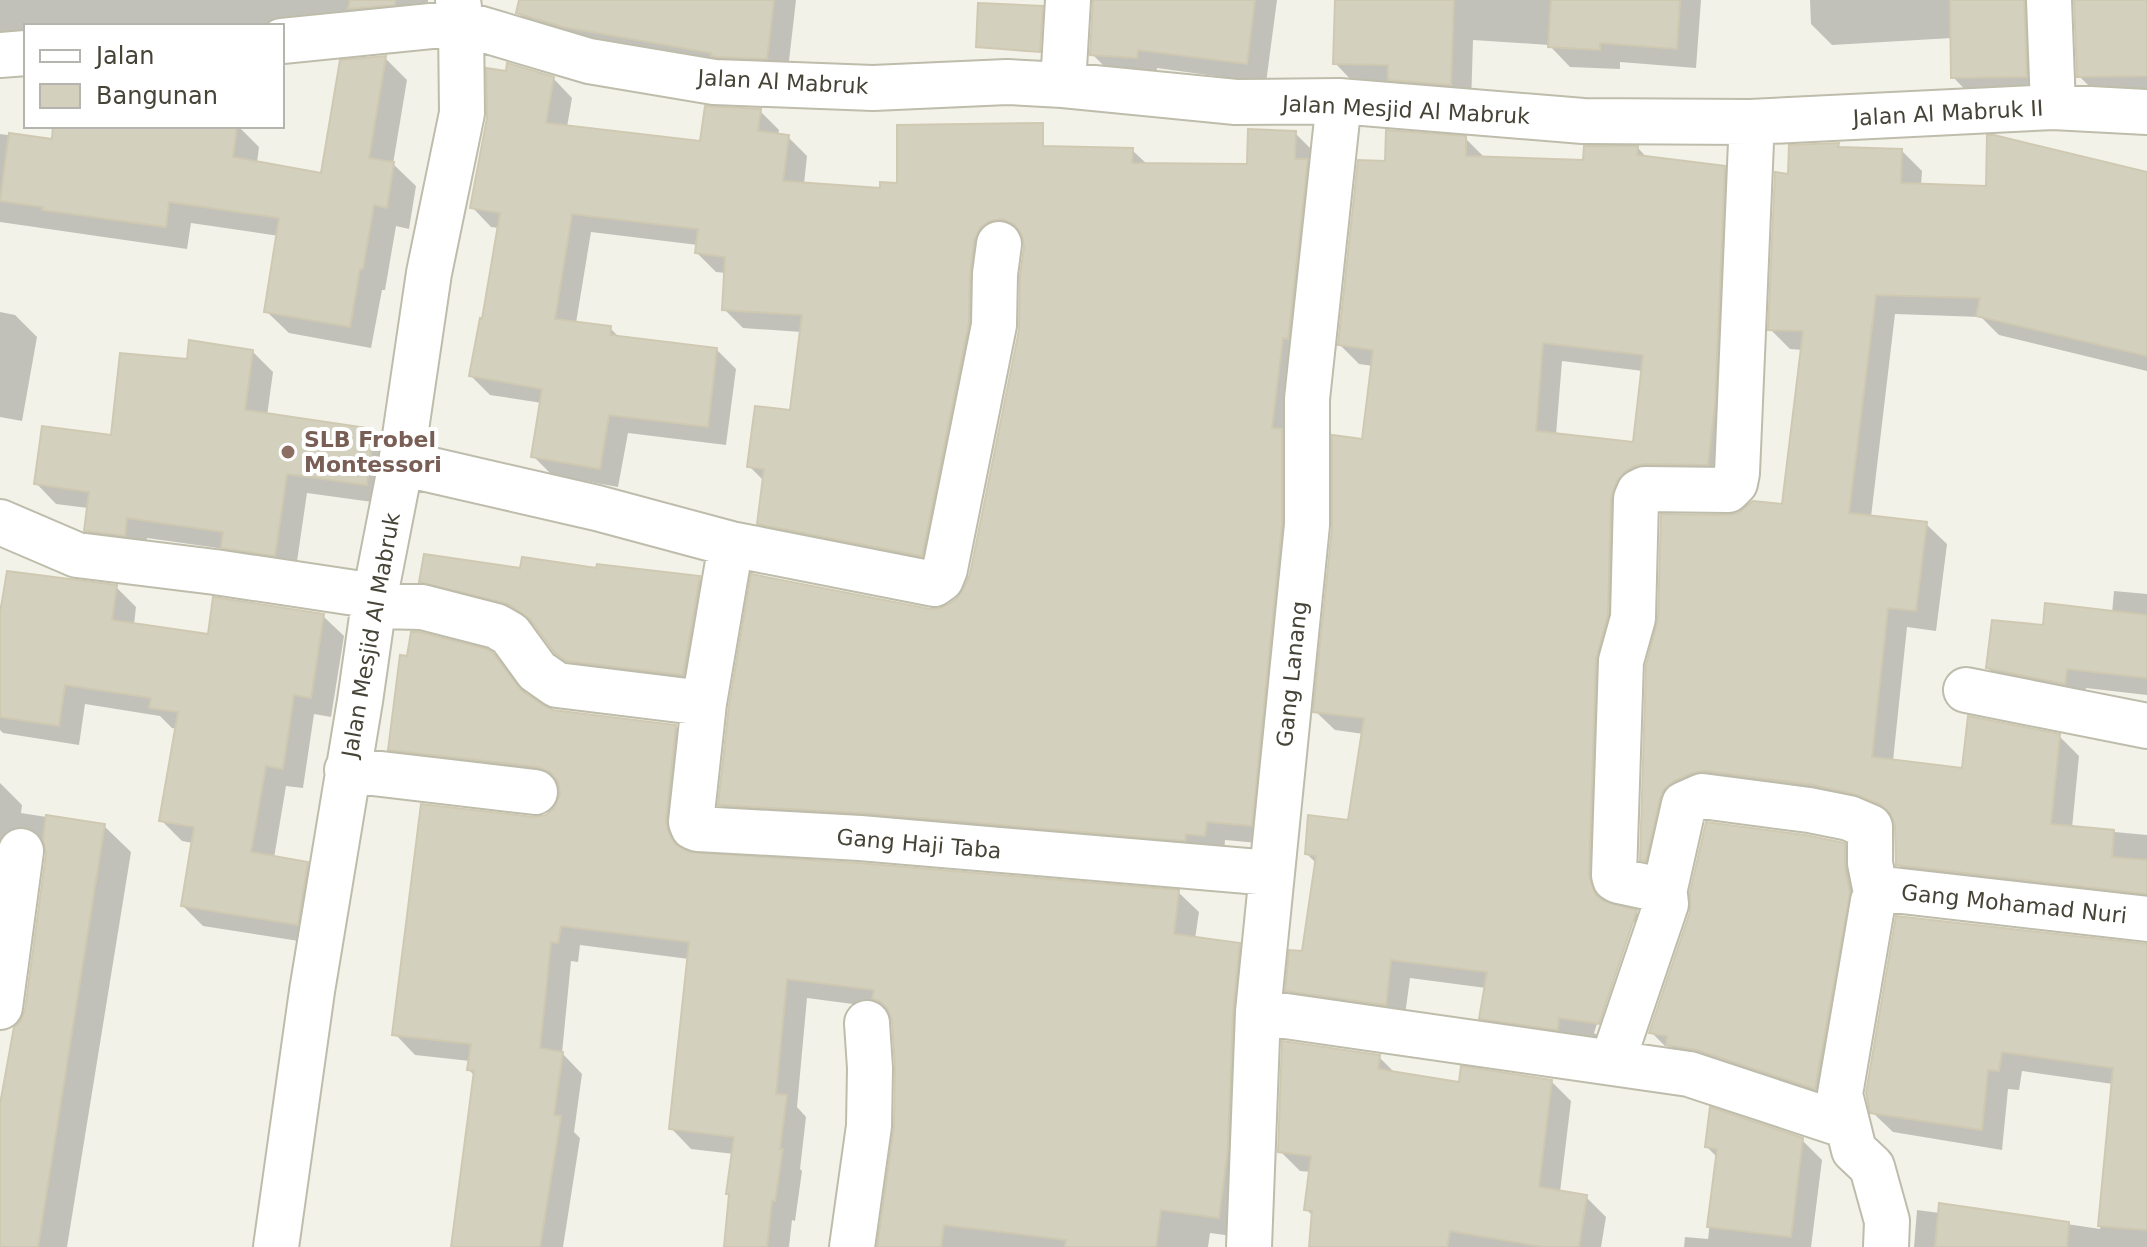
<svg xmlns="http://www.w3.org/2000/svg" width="2147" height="1247" viewBox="0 0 2147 1247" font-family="'DejaVu Sans',sans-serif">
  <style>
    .shadow { fill: #0003; fill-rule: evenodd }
    .building { fill: #d4d0be; stroke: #cfc9b2; stroke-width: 2; fill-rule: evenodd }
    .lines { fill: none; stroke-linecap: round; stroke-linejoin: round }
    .minor-casing { stroke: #bebcab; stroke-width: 48 }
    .minor { stroke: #fff; stroke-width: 44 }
    .education-dot { fill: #8d6e63; stroke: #fff; stroke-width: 3 }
    .labels { text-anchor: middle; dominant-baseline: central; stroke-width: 8; stroke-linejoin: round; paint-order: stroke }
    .street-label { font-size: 22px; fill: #464337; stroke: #fff }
    .education-label { font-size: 22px; font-weight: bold; fill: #785e54; stroke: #fff; text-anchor: start }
  </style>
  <rect width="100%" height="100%" fill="#f3f2e8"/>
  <path class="shadow" d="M0 0H428V24L26 26V48L0 46Z
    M521 0H796L787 78 539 33 518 13Z
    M1095 0H1277L1266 83 1157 68 1156 77 1112 74 1092 54Z
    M1336 0H1701L1696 68 1620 62V69L1570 67 1549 45 1473 40 1471 105 1355 84 1335 63Z
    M1810 0H2056L2047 97 1973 98 1953 77 1952 38 1832 45 1811 24Z
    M2076 0H2147V96L2100 97 2079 76Z
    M385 58 407 80 393 164 416 186 409 229 396 226 385 290H382L371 348 289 333 266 311 279 236 191 223 187 249 0 222V134L53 141 55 126H238L259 147 257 163 322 175Z
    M553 78 572 98 567 127 702 144 760 111 779 130 778 136 788 137 807 156 804 184 882 190 1034 174 1132 150 1148 165 1249 166 1295 133 1314 152 1270 844 1225 840 1224 854 739 823 720 804 930 611 940 610 958 600 971 574 1021 330 1025 238 1010 239 941 574 778 542 759 523 764 481 749 466 792 413 802 332 743 328 724 309 726 273 716 272 697 253 698 245 591 232 576 323 610 328 621 339 717 350 736 369 726 445 628 433 618 487 552 475 533 456 542 403 490 395 471 376 484 321 499 228 491 227 472 207Z
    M1465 138 1486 159 1585 162 1638 148 1648 159 1724 168 1743 188 1726 483 1654 485 1607 895 1611 905 1636 912 1656 932 1618 1043 1500 1037 1481 1018 1486 988 1410 978 1404 1023 1307 1009 1287 990 1304 954 1317 864 1307 854 1350 823 1364 734 1335 730 1315 711 1364 441 1373 366 1359 364 1340 345 1387 163ZM1562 361 1643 371 1634 445 1556 435ZM1631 922H1636L1597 1035 1594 1033Z
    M1838 145 1843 149 1902 151 1922 171 1921 186 1988 188 2146 174 2147 170V371L1999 335 1981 317 1895 314 1871 517 1926 524 1947 544 1936 631 1907 627 1893 761 1964 770 2059 736 2079 756 2072 828 2147 835V911L1918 885 1898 864 1895 821 1876 813 1713 793 1662 879 1642 859 1728 517 1784 507 1803 350 1790 349 1770 329 1790 176Z
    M0 312 15 315 37 337 22 421 0 417Z
    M253 352 273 372 267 416 374 431 394 451 387 504 307 493 295 575 243 567 225 549 147 538 144 555 106 550 86 530 88 508 56 504 36 483 113 438 188 361Z
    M522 571H598L699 578 719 598 703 694 577 673 556 652 541 630 531 624 442 602 421 581Z
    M116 587 136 607 134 625 209 637 323 616 344 636 331 717 314 714 303 788 286 786 274 858 307 864 328 884 318 944 203 926 183 906 193 843 182 841 161 820 177 729 172 728 160 716 85 704 79 745 3 733 0 730V605Z
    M2114 591 2147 594V695L2086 688 2085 703 2008 688 1988 668 2045 627 2112 613Z
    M492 655 513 676 532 700 553 712 676 727 696 747 686 842 687 854 1178 892 1199 912 1195 939 1239 945 1259 965 1239 1237 1210 1233 1208 1247H879L896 1127 897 1068 892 1017 883 1008 807 998 797 1107 806 1117 800 1169 802 1171 795 1221 792 1220 789 1247H726L734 1154 691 1149 671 1128 689 959 580 945 578 962 571 961 562 1053 582 1074 574 1132 580 1138 563 1247H453L475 1076 469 1070 470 1061 415 1055 395 1034 533 819 546 816 557 807 562 796 560 787 410 769 390 749Z
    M0 783 22 805 21 813 104 826 131 852 67 1247H0V1122L22 1023 27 1011 48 852 37 854 0 999Z
    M1844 845 1858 860 1829 1102 1682 1059 1671 1047 1665 1046 1651 1032Z
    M2147 945V1247H1914L1917 1210 1940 1213 1941 1205 2100 1229 2113 1084 2022 1071 2019 1090 2008 1089 2002 1150 1893 1132 1872 1112Z
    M1379 1057 1396 1074 1460 1084 1551 1081 1571 1101 1560 1192 1586 1197 1606 1217 1601 1247H1311L1313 1216 1306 1209 1311 1172 1300 1171 1280 1151Z
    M1802 1140 1822 1160 1811 1247H1684L1685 1237 1708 1239 1718 1158 1707 1147Z"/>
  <path class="building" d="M350 0H395V5L348 9Z
    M519 0H774L767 59 717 57 711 56V53L563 27 516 13Z
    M1093 0H1255L1247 64 1138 50 1137 58 1090 55Z
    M1335 0H1454L1451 85 1388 80V65L1333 64Z
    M1551 0H1680L1677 49 1600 43V50L1548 47Z
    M1950 0H2024L2027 77 1951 78Z
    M2074 0H2147V76L2077 77Z
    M978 3 1043 6 1040 52 976 47Z
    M386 56 369 158 394 162 387 208 374 205 363 269H360L350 327 264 312 279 218 169 202 166 227 42 210 43 207 0 201 9 133 52 139 53 126H237L233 157 321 173 340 60Z
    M507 63 554 77 546 123 700 141 705 106 761 109 758 131 789 135 783 181 880 188V182L897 183V125L1043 123V146L1133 148 1132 163 1247 164 1248 129 1296 131 1295 159H1308L1288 339 1283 338 1272 428 1282 429V524L1252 826 1207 822 1205 836 1186 834 1185 841 862 813 718 805 729 706 751 574 930 609 940 608 949 604 956 599 964 588 970 574 1019 330 1020 276 1024 247 1022 235 1014 224 1002 219 990 221 980 228 974 240 970 274 969 322 922 556 757 524 764 469 747 467 755 406 790 410 802 315 722 310 725 257 695 253 698 229 572 214 555 319 611 326 610 335 717 348 708 427 609 415 600 469 531 457 542 389 469 376 480 318 482 319 500 213 470 208 487 118 486 68 506 71Z
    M1386 130 1466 136V156L1583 160 1584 146H1638L1637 155 1725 166 1715 405 1708 465 1645 464 1634 466 1627 470 1617 481 1611 498 1608 614 1596 660 1589 875 1595 894 1603 901 1637 910 1599 1024 1559 1018 1558 1030 1479 1019 1487 972 1391 960 1386 1005 1285 991 1289 950 1302 951 1316 856 1305 854 1308 815 1348 820 1364 718 1313 712 1332 528V435L1362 439 1373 350 1338 345 1358 160 1385 161ZM1543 343 1643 355 1633 442 1536 431Z
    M1987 135H1994L2147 172V356L1976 316 1980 298 1876 295 1849 513 1927 522 1916 611 1888 608 1872 757 1962 768 1968 716 2060 734 2051 824 2114 830 2112 857 2147 860V894L1896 865 1895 826 1890 813 1880 804 1854 794 1814 785 1705 771 1692 773 1674 781 1664 789 1660 799 1646 861 1640 860 1646 665 1658 619 1661 514 1728 515 1738 513 1753 501 1782 504 1803 331 1768 330 1775 172 1788 174 1789 145 1839 143 1838 147 1902 149 1901 183 1986 186Z
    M189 340 253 350 245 410 374 429 367 485 287 474 275 556 221 548 223 532 127 518 125 536 84 531 89 492 34 484 42 426 111 435 120 353 187 359Z
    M424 554 520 568 522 557 596 568 597 564 700 576 683 675 566 661 555 653 530 619 508 604 419 582Z
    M7 571 117 585 112 620 208 634 213 597 324 614 311 698 294 695 283 769 266 766 251 852 308 862 298 925 181 906 194 827 159 821 178 712 149 708 151 698 65 685 59 726 0 717V613Z
    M2045 603 2147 615V678L2067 669 2065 684 1986 668 1992 620 2043 625Z
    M411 632H419L487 649 493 653 522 691 543 705 553 710 676 725 666 820 668 831 675 844 689 852 858 863 1179 890 1174 934 1240 943 1233 1011 1228 1148 1219 1218 1161 1210 1156 1247H1065L1066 1240 944 1225 941 1247H877L894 1126 895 1068 892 1021 887 1008 879 1001 872 999 874 990 787 979 776 1094 787 1095 780 1149H783L775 1201H772L767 1247H724L729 1194H726L734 1137 669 1129 689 942 561 926 558 943 551 942 540 1048 563 1052 554 1115 561 1116 540 1247H451L474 1071 467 1070 471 1044 392 1035 421 804 533 817 546 815 554 808 560 794 558 781 550 772 538 767 388 750 400 655 407 656Z
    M46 815 105 824 38 1247H0V1104L14 1027 20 1022 25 1010 46 854 43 839Z
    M1706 822 1805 835 1845 843V868L1850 893 1815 1089 1697 1050 1666 1045 1667 1036 1649 1033 1690 912V892Z
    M1896 916 2147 944V1230L2098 1226 2113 1068 2002 1052 1999 1071 1988 1070 1982 1130 1870 1113 1866 1093Z
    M1282 1041 1380 1055 1378 1069 1459 1082 1461 1066 1552 1080 1539 1187 1587 1195 1579 1247H1543L1450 1231 1447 1247H1309L1312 1211 1304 1210 1311 1156 1278 1152Z
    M1710 1107 1803 1138 1791 1237 1707 1227 1717 1149 1705 1147Z
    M1939 1203 2069 1222 2067 1247H1935Z"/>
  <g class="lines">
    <g class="minor-casing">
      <path id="minor" d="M2049 0 2053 107
        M282 41 461 23 589 61 714 82 873 88 1007 82 1063 85 1236 102 1339 101 1583 121 1750 122 2053 107 2147 112
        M0 55 26 53
        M1063 85 1068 0
        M401 463 597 508 731 544 934 584 941 579 945 569 994 325 995 274 999 244
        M0 522 77 555 215 572 375 596
        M731 544 704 703 691 822 693 827 698 829 860 838 1271 873
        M375 606 422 607 496 626 510 634 537 671 557 685 704 703
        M1966 690 2147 726
        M347 770 535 792
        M1664 893 1684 804 1702 796 1809 810 1849 818 1870 827V863L1877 898
        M0 1007 21 851
        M1258 1012 1689 1074 1847 1126
        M1612 1063 1666 904 1665 895 1661 890 1619 881 1615 879 1614 875 1621 661 1633 618 1636 499 1639 492 1645 489 1728 490 1735 483 1737 473 1751 142 1750 122
        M276 1247 312 991 360 701 375 596 401 463 429 273 462 113 461 23 458 0
        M852 1247 869 1126 870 1068 867 1023
        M1249 1247 1258 1012 1307 525V399L1339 101
        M1886 1247 1887 1221 1872 1167 1854 1150 1840 1094 1873 901 1881 893 1893 890 2147 919"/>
    </g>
    <use href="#minor" class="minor"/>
  </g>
  <circle class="education-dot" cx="288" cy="452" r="8"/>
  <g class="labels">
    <g class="street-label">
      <text transform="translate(783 82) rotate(3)">Jalan Al Mabruk</text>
      <text transform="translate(1406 110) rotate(3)">Jalan Mesjid Al Mabruk</text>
      <text transform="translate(1948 113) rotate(-3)">Jalan Al Mabruk II</text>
      <text transform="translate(371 635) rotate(-80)">Jalan Mesjid Al Mabruk</text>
      <text transform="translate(1292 674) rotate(-84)">Gang Lanang</text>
      <text transform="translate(919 844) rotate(5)">Gang Haji Taba</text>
      <text transform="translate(2014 904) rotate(6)">Gang Mohamad Nuri</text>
    </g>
    <g class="education-label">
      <text x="304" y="439">SLB Frobel<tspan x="304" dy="25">Montessori</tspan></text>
    </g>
  </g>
  <rect x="24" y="24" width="260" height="104" fill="#ffffff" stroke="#b5b4af" stroke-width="2"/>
  <rect x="40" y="50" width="40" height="12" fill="#ffffff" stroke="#b5b4af" stroke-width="2"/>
  <text x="96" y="64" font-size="24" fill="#464337">Jalan</text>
  <rect x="40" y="84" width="40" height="24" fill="#d4d0be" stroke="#b5b4af" stroke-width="2"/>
  <text x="96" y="104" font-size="24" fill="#464337">Bangunan</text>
</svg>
